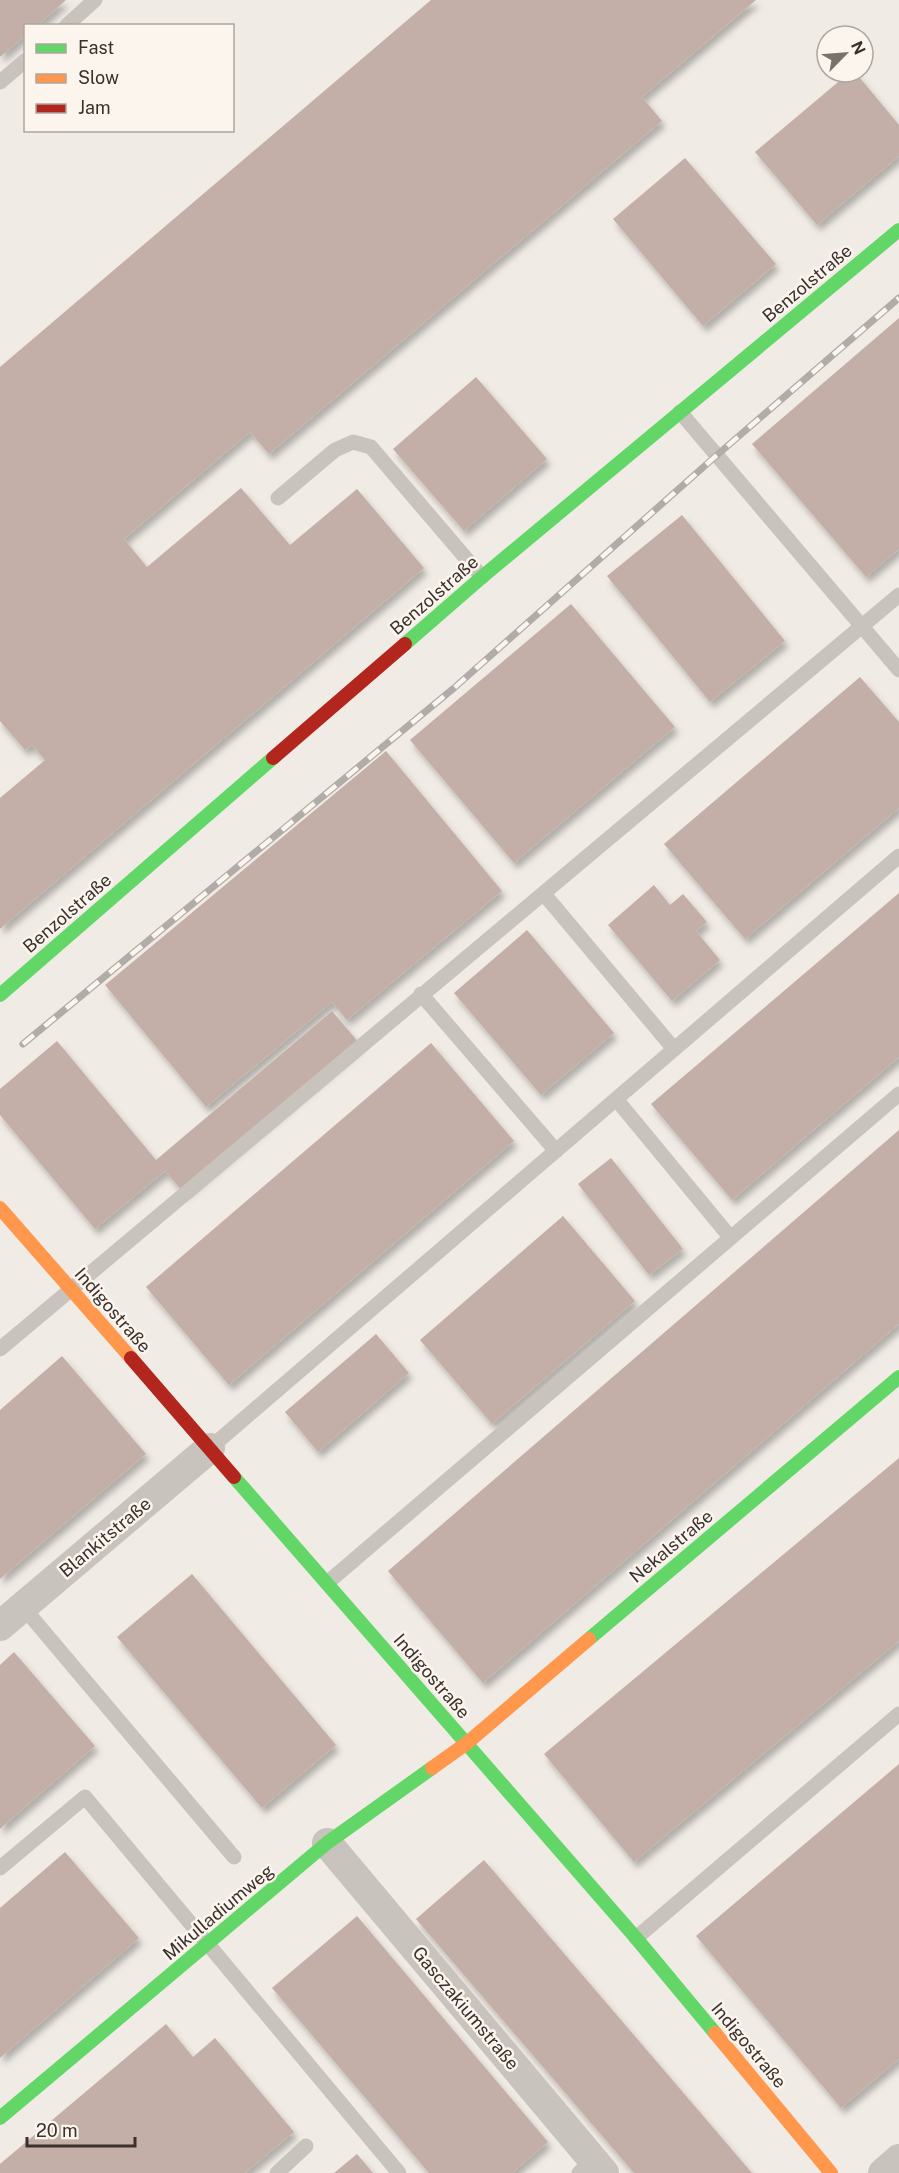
<svg xmlns="http://www.w3.org/2000/svg" width="899" height="2173" viewBox="0 0 899 2173" font-family="'Public Sans',sans-serif">
  <style>
    .building { fill: #c3afa7; filter: url(#shadow) }
    .lines { fill: none; stroke-linecap: round; stroke-linejoin: round }
    .lane { stroke: #c9c3be; stroke-width: 15 }
    .street { stroke: #c9c3be; stroke-width: 30 }
    .fast { stroke: #63d668; stroke-width: 14 }
    .slow { stroke: #ff974d; stroke-width: 14 }
    .jam { stroke: #b3261e; stroke-width: 14 }
    .rail-casing { stroke: #b1aca8; stroke-width: 7 }
    .rail { stroke: #fbf5ee; stroke-width: 4.5; stroke-dasharray: 14; stroke-linecap: butt }
    .labels { text-anchor: middle; dominant-baseline: central; stroke-width: 5; stroke-linejoin: round; paint-order: stroke }
    .street-label { font-size: 18px; fill: #3b302b; stroke: #fbf5ee }
  </style>
  <defs>
    <filter id="shadow"><feDropShadow dx="3.5" dy="6" stdDeviation="3" flood-color="#0004"/></filter>
  </defs>
  <rect width="100%" height="100%" fill="#f0ebe5"/>
  <path class="building" d="M0 0H66L37 26H26V35L0 57Z
    M431 0H756L642 97 662 121 269 454 250 432 124 539 147 567 241 488 290 545 357 489 424 568 0 929V798L45 760 32 745 25 750 0 721V367Z
    M850 72H855L899 125V156L817 225 755 152Z
    M685 158 776 264 703 326 613 219Z
    M899 318V549L866 577 752 444Z
    M476 377 547 459 464 531 393 449Z
    M682 515 785 641 710 702 607 576Z
    M571 604 675 727 514 863 410 740Z
    M860 677 899 722V808L745 939 664 844Z
    M386 751 502 891 347 1020 332 1002 206 1107 105 985Z
    M654 885 670 905 683 894 707 922 696 931 720 960 672 1001 608 925Z
    M899 893V1057L732 1200 651 1104Z
    M527 930 614 1033 541 1095 454 993Z
    M332 1011 360 1044 184 1193 165 1171 95 1229 0 1115V1089L57 1041 156 1160Z
    M431 1043 514 1141 229 1385 146 1287Z
    M899 1130V1324L483 1683 388 1571Z
    M611 1158 683 1249 649 1275 578 1184Z
    M563 1216 635 1301 492 1424 420 1340Z
    M376 1334 409 1373 318 1452 285 1412Z
    M62 1356 146 1454 0 1579V1410Z
    M899 1458V1641L634 1862 544 1754Z
    M192 1574 336 1745 262 1808 117 1637Z
    M14 1652 95 1746 0 1829V1665Z
    M899 1764V2059L841 2108 696 1936Z
    M65 1852 139 1938 0 2058V1908Z
    M484 1860 752 2173H634L416 1919Z
    M357 1916 548 2142 512 2173H429L272 1988Z
    M166 2024 193 2057 215 2038 294 2132 245 2173H0V2164Z
    M357 2154 373 2173H334Z"/>
  <g class="lines">
    <path class="lane" d="M66 26 95 0
      M0 82 26 60
      M680 412 899 670
      M278 498 335 450 353 442 371 447 482 577
      M544 894 674 1049
      M421 994 556 1151
      M616 1099 730 1237
      M0 1349 899 595
      M210 1448 899 856
      M327 1583 899 1094
      M23 1607 234 1857
      M0 1868 85 1797 399 2173
      M636 1938 899 1714
      M277 2173 306 2146
      M579 2173 593 2160"/>
    <path class="street" d="M0 1626 210 1448
      M327 1843 604 2173
      M883 2173 899 2159"/>
    <path class="fast" d="M405 644 482 577 899 230
      M0 995 273 758
      M234 1477 636 1938 715 2033
      M589 1639 899 1377
      M0 2118 327 1843 432 1768"/>
    <path class="slow" d="M0 1208 131 1358
      M432 1768 467 1743 589 1639
      M715 2033 831 2173"/>
    <path class="jam" d="M273 758 405 644
      M131 1358 234 1477"/>
    <g class="rail-casing">
      <path id="rail" d="M23 1044 454 688 717 455 899 298"/>
    </g>
    <use href="#rail" class="rail"/>
  </g>
  <g class="labels">
    <g class="street-label">
      <text transform="translate(807 283) rotate(-40)">Benzolstraße</text>
      <text transform="translate(434 595) rotate(-41)">Benzolstraße</text>
      <text transform="translate(67 913) rotate(-41)">Benzolstraße</text>
      <text transform="translate(113 1310) rotate(49)">Indigostraße</text>
      <text transform="translate(105 1537) rotate(-40)">Blankitstraße</text>
      <text transform="translate(671 1546) rotate(-40)">Nekalstraße</text>
      <text transform="translate(432 1676) rotate(49)">Indigostraße</text>
      <text transform="translate(218 1912) rotate(-40)">Mikulladiumweg</text>
      <text transform="translate(466 2008) rotate(50)">Gasczakiumstraße</text>
      <text transform="translate(749 2045) rotate(50)">Indigostraße</text>
    </g>
  </g>
  <rect x="24" y="24" width="210" height="108" fill="#fbf5ee" stroke="#aea6a0" stroke-width="1.5"/>
  <rect x="36" y="44" width="30" height="9" fill="#63d668" stroke="#aea6a0" stroke-width="1.5"/>
  <text x="78" y="54" font-size="18" fill="#3b302b">Fast</text>
  <rect x="36" y="74" width="30" height="9" fill="#ff974d" stroke="#aea6a0" stroke-width="1.5"/>
  <text x="78" y="84" font-size="18" fill="#3b302b">Slow</text>
  <rect x="36" y="104" width="30" height="9" fill="#b3261e" stroke="#aea6a0" stroke-width="1.5"/>
  <text x="78" y="114" font-size="18" fill="#3b302b">Jam</text>
  <g transform="translate(845 54) rotate(65)"><circle r="28" fill="#fbf5ee" stroke="#aea6a0" stroke-width="1.5"/>
  <path d="M0-4.5L10 22L0 15L-10 22Z" fill="#7a716c"/>
  <text y="-9" font-size="16" font-weight="bold" text-anchor="middle" fill="#3b302b">N</text>
  </g>
  <path d="M27 2137v9h108v-9" fill="none" stroke="#3b302b" stroke-width="3"/>
  <text x="36" y="2137" font-size="18" fill="#3b302b" stroke="#fbf5ee" stroke-width="4.5" paint-order="stroke">20 m</text>
</svg>
